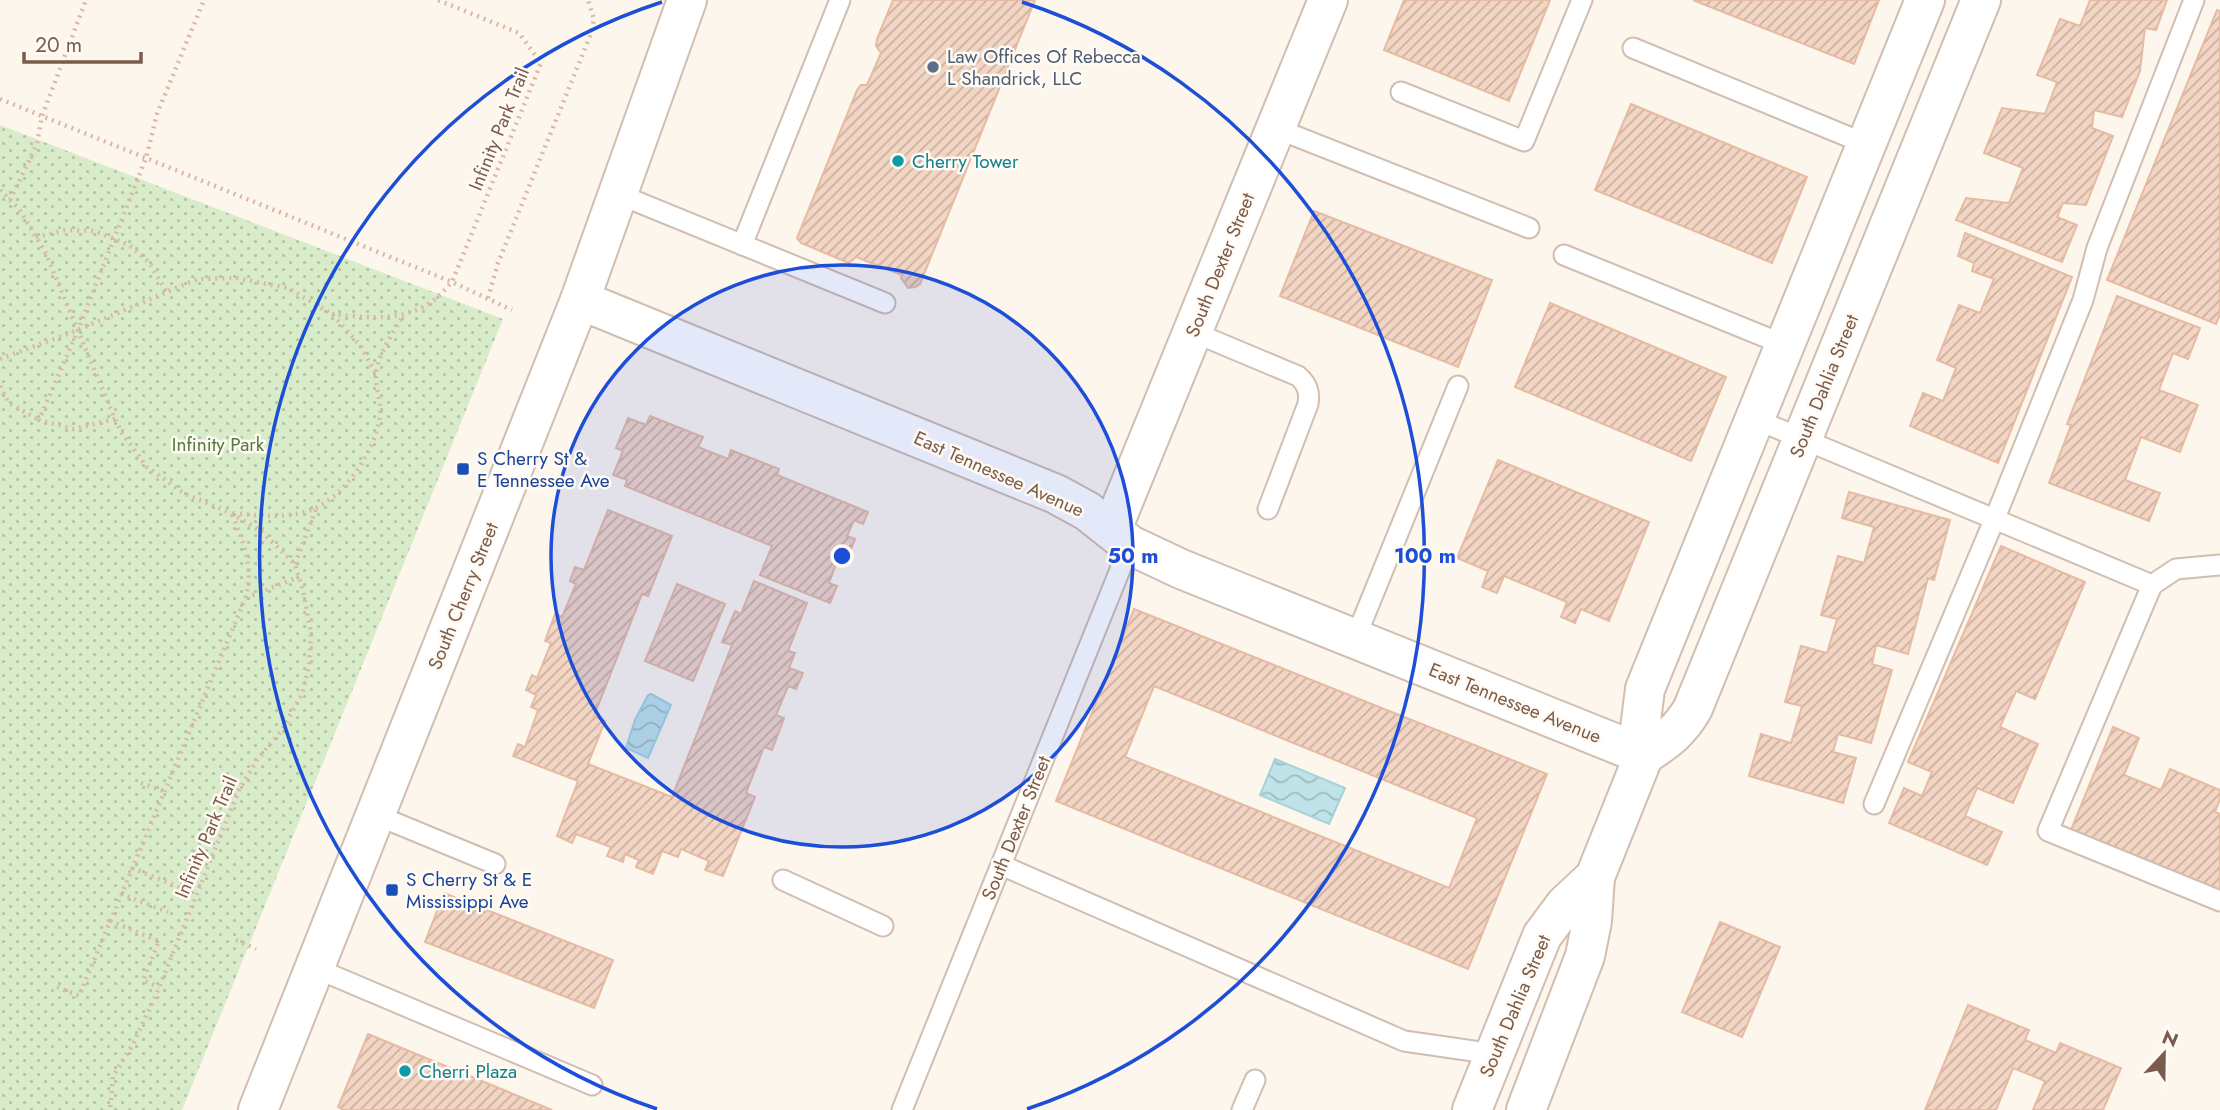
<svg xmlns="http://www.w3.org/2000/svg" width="2220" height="1110" viewBox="0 0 2220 1110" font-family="Jost,sans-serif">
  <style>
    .park { fill: url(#park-dots) }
    .water { fill: url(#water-waves); stroke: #a5d3da; stroke-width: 2 }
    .building { fill: url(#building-hatch); stroke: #e6bba3; stroke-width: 2; fill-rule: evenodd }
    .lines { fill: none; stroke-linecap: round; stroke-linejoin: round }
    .service-casing { stroke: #d1beb0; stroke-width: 23 }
    .minor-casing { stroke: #d1beb0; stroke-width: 42 }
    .tertiary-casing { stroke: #d1beb0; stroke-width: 42 }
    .path { stroke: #d9b8a5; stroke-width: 4.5; stroke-dasharray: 2 5; stroke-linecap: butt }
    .service { stroke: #fff; stroke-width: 19 }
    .minor { stroke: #fff; stroke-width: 38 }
    .tertiary { stroke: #fff; stroke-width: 38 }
    .ring { fill: none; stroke: #1d4ed8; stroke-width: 3.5 }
    .service-dot { fill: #5c6f8a; stroke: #fffaf3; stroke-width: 2.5 }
    .culture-dot { fill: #0f9aa8; stroke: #fffaf3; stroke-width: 2.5 }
    .transit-dot { fill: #1a4fb4; stroke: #fffaf3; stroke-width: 2.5 }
    .labels { text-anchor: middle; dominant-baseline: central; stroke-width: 5; stroke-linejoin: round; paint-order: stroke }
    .service-label { font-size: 19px; fill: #4e5e75; stroke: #fffaf3; text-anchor: start }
    .street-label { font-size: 19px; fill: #7a5c4d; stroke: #fffaf3 }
    .culture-label { font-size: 19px; fill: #0d838f; stroke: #fffaf3; text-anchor: start }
    .park-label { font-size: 19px; fill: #537a41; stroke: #fffaf3 }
    .transit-label { font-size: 19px; fill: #164399; stroke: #fffaf3; text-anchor: start }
    .centre { fill: #1d4ed8; stroke: #fffaf3; stroke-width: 3.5 }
    .ring-label { font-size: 21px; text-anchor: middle; font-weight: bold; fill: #1d4ed8; stroke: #fffaf3; stroke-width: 5; stroke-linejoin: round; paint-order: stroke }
  </style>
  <defs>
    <pattern id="park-dots" width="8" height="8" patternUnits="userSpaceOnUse" patternTransform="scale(1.75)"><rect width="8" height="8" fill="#d8ecc9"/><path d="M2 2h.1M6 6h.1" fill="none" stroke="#b4c2a5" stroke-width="1.8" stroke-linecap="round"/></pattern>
    <pattern id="water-waves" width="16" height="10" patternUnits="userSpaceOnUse" patternTransform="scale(1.75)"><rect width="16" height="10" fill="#bfe3e8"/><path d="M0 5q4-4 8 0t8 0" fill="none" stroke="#a0bbbe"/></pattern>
    <pattern id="building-hatch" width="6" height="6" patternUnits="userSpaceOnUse" patternTransform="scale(1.75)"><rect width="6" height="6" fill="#f3d5c3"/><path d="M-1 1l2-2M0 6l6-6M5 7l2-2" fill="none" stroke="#cab0a1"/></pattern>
  </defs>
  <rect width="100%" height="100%" fill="#fdf6ec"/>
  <path class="park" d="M0 125 503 319 182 1110H0Z"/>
  <path class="water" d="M651 694 671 705 648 758 626 748 635 720 648 695Z
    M1275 759 1345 788 1329 824 1260 795Z"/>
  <path class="building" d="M893 0H1035L920 284 915 287 908 288 901 278 902 275 856 257 849 263 801 243 797 238 857 90 861 85H867L881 53 876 46 877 39Z
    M1404 0H1550L1509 101 1384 50Z
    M1693 0H1879L1854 64Z
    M2090 0H2167L2156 30 2145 28 2140 71 2122 117 2094 110 2092 128 2113 136 2086 205 2063 203 2057 217 2077 225 2062 262 1956 220 1966 198 2009 203 2023 168 1984 153 2002 108 2045 114 2057 82 2037 75 2060 19 2080 26Z
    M2217 10 2220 11V314L2216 324 2107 280Z
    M1631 104 1807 177 1772 263 1595 190Z
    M1314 211 1492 280 1458 367 1280 296Z
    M1965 233 2072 277 1998 463 1910 426 1923 393 1943 401 1956 368 1937 360 1959 305 1980 313 1994 279 1972 271 1974 263 1958 256Z
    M2117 296 2200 328 2188 359 2173 353 2159 390 2198 405 2180 452 2141 437 2125 480 2160 493 2149 521 2049 483 2071 425 2067 424Z
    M1550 303 1726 377 1691 461 1515 387Z
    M650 416 703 437 698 447 728 459 731 450 779 469 777 475 868 512 863 524 854 520 847 536 855 539 849 554 841 551 829 583 837 586 830 603 760 575 772 546 625 486 627 480 613 475 623 451 616 448 628 418 646 425Z
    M1498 460 1649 522 1609 621 1581 609 1575 623 1561 617 1567 602 1504 576 1497 593 1482 587 1488 571 1457 558Z
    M1849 492 1950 520 1934 580 1928 578 1908 654 1876 645 1872 664 1892 670 1871 743 1838 734 1833 752 1856 758 1843 803 1749 776 1761 734 1791 743 1802 706 1785 702 1801 646 1827 653 1837 619 1821 615 1838 556 1864 563 1874 527 1842 518Z
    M608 510 672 536 648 596 642 594 594 716 605 721 588 764 672 797 732 645 722 642 735 611 741 614 754 581 807 603 788 651 795 653 789 668 803 673 796 689 788 686 776 715 784 718 772 750 764 747 746 793 755 797 723 876 705 870 709 861 681 849 678 857 662 851 653 874 636 867 639 860 625 854 623 862 607 856 611 847 576 834 572 843 557 836 578 781 513 756 518 744 525 747 538 710 531 707 536 695 526 690 532 675 537 678 551 643 545 641 555 614 562 617 576 584 570 581 575 567 584 570Z
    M2001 546 2085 582 2035 699 2016 691 2000 727 2038 744 2013 803 1977 788 1965 816 2002 832 1987 865 1889 823 1904 788 1922 796 1932 772 1908 762Z
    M677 584 725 604 693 681 645 661Z
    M1134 609 1547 774 1468 969 1056 801ZM1154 686 1477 818 1449 888 1125 757Z
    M2113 727 2139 738 2124 775 2161 790 2170 769 2220 790V799L2215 812 2220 814V891L2071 830Z
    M444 893 613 960 594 1008 425 942Z
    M1720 922 1780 947 1742 1037 1682 1012Z
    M1968 1005 2029 1030 2025 1040 2056 1053 2060 1043 2121 1068 2103 1110H2033L2045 1081 2013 1068 1996 1110H1925Z
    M368 1034 552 1110H344L338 1107Z"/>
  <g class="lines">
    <g class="service-casing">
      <path id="service" d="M1633 48 1866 144
        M1401 92 1524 141 1582 0
        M1275 128 1529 228
        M618 194 885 303
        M742 245 840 0
        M1564 255 1785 345
        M1193 332 1298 376C1307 384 1310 391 1308 404L1268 509
        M1755 419 2152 585 2176 569 2220 565
        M2152 585 2048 831 2220 901
        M1355 639 1458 386
        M1874 804 1995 518 2083 300 2097 248 2194 0
        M376 815 495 864
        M1001 865 1404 1041 1494 1054
        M783 880 883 926
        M315 968 592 1085
        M902 1110 1130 545
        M1242 1110 1255 1080"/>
    </g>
    <g class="minor-casing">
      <path id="minor" d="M580 300 1056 494 1087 511 1130 545 1181 569 1644 755
        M1112 529 1328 0
        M1644 755C1665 742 1681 730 1693 708L1981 0
        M1472 1110 1542 936 1565 905 1595 877
        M1526 1110 1585 956 1592 921 1595 877 1644 755 1640 729 1645 689 1925 0"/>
    </g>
    <g class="tertiary-casing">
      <path id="tertiary" d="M258 1110 580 300 687 0"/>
    </g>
    <path class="path" d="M0 99 452 282 512 310
      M0 190 19 209 45 252 115 419 122 433 147 467 185 494 231 513 262 532 295 564 303 590 311 633 309 666 302 694 282 730 257 760 239 790 156 995 133 1044 113 1076 110 1110
      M10 200 37 144 42 116 86 0
      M36 237 66 230 95 231 129 245 149 262 166 291
      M488 298 498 263 590 36 594 19 588 0
      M332 314C364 318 403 322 431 302 439 297 445 289 452 282L541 63 519 33 438 0
      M0 359 78 330 197 279 236 278 288 288 332 314 360 345 376 374
      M0 386 9 403 39 420
      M115 419 73 429 39 420 78 330 146 158 157 114 204 0
      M233 513C260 516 287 519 313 509 345 497 375 450 380 417 382 403 375 388 376 374 378 354 393 333 403 316
      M295 564 316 509
      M246 598 299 577
      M141 783 164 791
      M132 868 181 888 196 848 212 855
      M121 894 168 912
      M110 921 159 941 143 980 159 987
      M236 940 256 949
      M57 987 79 996 245 599C255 570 243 541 232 514"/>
    <use href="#service" class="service"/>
    <use href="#minor" class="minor"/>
    <use href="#tertiary" class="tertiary"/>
  </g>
  <circle cx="842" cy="556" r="291" fill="#1d4ed8" fill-opacity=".12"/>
  <g class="ring">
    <circle cx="842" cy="556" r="291"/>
    <path d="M657 1109A583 583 0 0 1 662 2M1022 2A583 583 0 0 1 1027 1109"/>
  </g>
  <circle class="service-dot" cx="933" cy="67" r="7"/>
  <g class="culture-dot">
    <circle cx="898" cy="161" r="7"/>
    <circle cx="405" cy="1071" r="7"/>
  </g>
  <g class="transit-dot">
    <rect x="456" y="462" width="14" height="14" rx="3.5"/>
    <rect x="385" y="883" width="14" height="14" rx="3.5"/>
  </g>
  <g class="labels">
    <g class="service-label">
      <text x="947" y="56">Law Offices Of Rebecca<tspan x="947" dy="22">L Shandrick, LLC</tspan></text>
    </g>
    <g class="street-label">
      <text transform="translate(499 129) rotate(-68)">Infinity Park Trail</text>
      <text transform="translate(1220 265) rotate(-68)">South Dexter Street</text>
      <text transform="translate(1824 386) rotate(-68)">South Dahlia Street</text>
      <text transform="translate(999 474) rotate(24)">East Tennessee Avenue</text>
      <text transform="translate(463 596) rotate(-68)">South Cherry Street</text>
      <text transform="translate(1515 703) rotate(22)">East Tennessee Avenue</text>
      <text transform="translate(1016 828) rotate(-68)">South Dexter Street</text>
      <text transform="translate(206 837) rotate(-67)">Infinity Park Trail</text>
      <text transform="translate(1515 1006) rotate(-67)">South Dahlia Street</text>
    </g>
    <g class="culture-label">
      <text x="912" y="161">Cherry Tower</text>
      <text x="419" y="1071">Cherri Plaza</text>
    </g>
    <g class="park-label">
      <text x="218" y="444">Infinity Park</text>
    </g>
    <g class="transit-label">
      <text x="477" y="458">S Cherry St &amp;<tspan x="477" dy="22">E Tennessee Ave</tspan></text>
      <text x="406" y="879">S Cherry St &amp; E<tspan x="406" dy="22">Mississippi Ave</tspan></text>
    </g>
  </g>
  <circle cx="842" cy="556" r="10" class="centre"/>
  <g class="ring-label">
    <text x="1133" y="563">50 m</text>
    <text x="1425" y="563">100 m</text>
  </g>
  <g transform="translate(2164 1054) rotate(22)" stroke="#fffaf3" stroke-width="5" paint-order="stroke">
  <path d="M0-5L12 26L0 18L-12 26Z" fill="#7a5c4d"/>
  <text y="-10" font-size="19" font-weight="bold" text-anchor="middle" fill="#7a5c4d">N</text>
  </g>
  <path d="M24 52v10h117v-10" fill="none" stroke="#7a5c4d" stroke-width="3.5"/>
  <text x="35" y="52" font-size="21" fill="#7a5c4d" stroke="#fffaf3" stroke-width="5" paint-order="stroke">20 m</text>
</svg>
